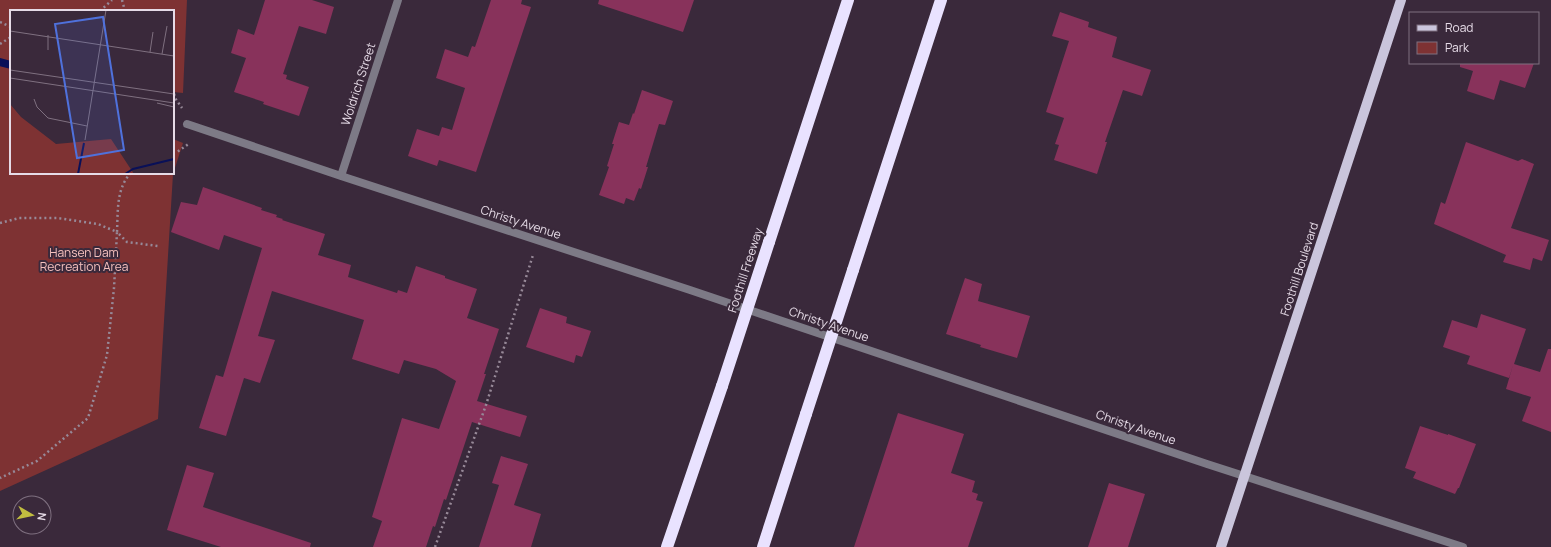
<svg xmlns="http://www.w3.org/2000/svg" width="1551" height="547" viewBox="0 0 1551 547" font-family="Manrope,sans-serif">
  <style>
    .green { fill: #7e3233 }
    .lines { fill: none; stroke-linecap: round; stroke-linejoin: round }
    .stream { stroke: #091058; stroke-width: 8 }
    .building { fill: #88325b }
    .path { stroke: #978998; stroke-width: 2.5; stroke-dasharray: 2 3; stroke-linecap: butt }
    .street { stroke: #7d7a86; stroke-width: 8 }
    .primary { stroke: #cac5dc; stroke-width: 10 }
    .highway { stroke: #e9e2ff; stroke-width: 12 }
    .highway-bridge { stroke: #e9e2ff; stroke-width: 12 }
    .labels { text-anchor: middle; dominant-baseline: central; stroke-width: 4; stroke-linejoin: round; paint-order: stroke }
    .street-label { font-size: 12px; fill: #e6dbe7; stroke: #3a293b }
    .park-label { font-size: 12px; fill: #f6c1be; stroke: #3a293b }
    .inset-river { fill: none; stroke: #091058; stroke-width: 2 }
    .inset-road { fill: none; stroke: #7f7080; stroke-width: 1 }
    .view { fill: #4f71dc; fill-opacity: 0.15; stroke: #4f71dc; stroke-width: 2 }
    .inset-edge { fill: none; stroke: #e6dbe7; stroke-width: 2 }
  </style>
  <rect width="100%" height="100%" fill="#3a293b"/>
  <path class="green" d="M0 0H187L183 93 173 92V11H11V173H173V139L183 143 173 174 158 419 0 491Z"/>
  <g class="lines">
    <path class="stream" d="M0 62 11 65"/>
  </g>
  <path class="building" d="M265 0H312L334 7 326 34 299 26 283 74 287 75 286 79 309 87 299 116 263 104 264 102 234 92 246 58 231 53 238 29 254 35Z
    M491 0H522L521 4 531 7 476 172 439 160 437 166 408 156 417 129 439 136 442 127 452 130 465 88 436 78 445 49 468 57 472 46 475 47Z
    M599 0H694L683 32 598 4Z
    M1060 12 1089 22 1088 27 1117 37 1112 57 1151 70 1142 96 1123 90 1105 142H1107L1097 174 1054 160 1059 145 1055 144 1064 118 1046 112 1069 41 1052 36Z
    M1460 63H1534L1525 88 1500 80 1494 100 1467 91 1473 71 1460 67Z
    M642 90 673 101 665 125 659 124 646 167H648L641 189 639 188 634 201 626 198 624 204 599 195 609 167 607 166 614 144H612L619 122 629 125 633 113 634 114Z
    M1466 142 1518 161 1522 159 1534 164 1511 228 1549 240 1542 261 1533 258 1530 270 1503 262 1506 255 1434 224 1441 202 1445 204Z
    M203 187 262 208 261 210 277 215 276 217 283 219 282 220 325 234 318 255 351 265 348 277 397 293 398 290 407 293 416 266 445 276V278L477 289 467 318 499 329 484 374H486L477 401 527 416 520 437 472 422 446 500 444 499 435 527 433 526 426 547H373L382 521 372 517 402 418 439 429 456 381 436 369 404 360 399 374 352 359 364 320 272 291 258 336 275 340 260 383 244 378 226 436 199 428 216 375 223 377 262 248 224 235 219 250 171 232 181 202 197 205Z
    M965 278 982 284 978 301 1030 316 1017 358 980 347 981 345 946 334Z
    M540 308 567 317 566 323 591 331 582 357 576 355 574 363 526 347Z
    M1481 314 1526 329 1514 364 1540 372 1548 349H1551V432L1522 421 1531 397 1506 389 1513 365 1509 378 1467 364 1470 356 1443 347 1452 320 1477 328Z
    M898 413 964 434 951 473 975 481 972 492 978 494 976 500 983 502 968 547H854Z
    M1420 426 1448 435V434L1476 444 1459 488H1458L1455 494 1413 478 1416 472 1405 468Z
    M501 456 528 464 514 505 541 514 531 547H479L499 485 492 483Z
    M187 465 214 473 203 507 311 543 310 547H221L167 530Z
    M1109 483 1145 494 1128 547H1088Z"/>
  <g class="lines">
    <path class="path" d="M122 0 125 11
      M100 11 112 0
      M0 22 11 27
      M0 44 11 37
      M173 89 175 98 182 108
      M173 152H177L190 143
      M131 173C116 188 118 212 117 232L127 242 158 246
      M0 223 19 218H57L98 224 117 232 114 288 107 355 88 418 37 461 0 478
      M435 547 486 405 533 255"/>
    <path class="street" d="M187 124 341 176 690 290 1207 464 1463 547
      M341 176 398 0"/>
    <path class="primary" d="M1221 547 1401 0"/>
    <path class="highway" d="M769 242 848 0
      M853 270 941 0
      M667 547 722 386
      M763 547 806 414"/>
    <path class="highway-bridge" d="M722 386 769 242
      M806 414 853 270"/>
  </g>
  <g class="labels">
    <g class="street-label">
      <text transform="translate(358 84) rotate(-72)">Woldrich Street</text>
      <text transform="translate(521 222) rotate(18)">Christy Avenue</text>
      <text transform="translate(1299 269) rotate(-72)">Foothill Boulevard</text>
      <text transform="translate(745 270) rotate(-72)">Foothill Freeway</text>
      <text transform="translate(829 324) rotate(19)">Christy Avenue</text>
      <text transform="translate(1136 427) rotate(19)">Christy Avenue</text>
    </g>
    <g class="park-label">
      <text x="84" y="252">Hansen Dam<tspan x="84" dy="14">Recreation Area</tspan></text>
    </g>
  </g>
  <g transform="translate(10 10)">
    <rect width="164" height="164" fill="#3a293b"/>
    <path d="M0 94 11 107 46 134 101 129 124 164H0Z" fill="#7e3233"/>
    <path class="inset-river" d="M68 164 74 133M115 164 123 159 164 149"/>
    <path class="inset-road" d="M0 21 164 46M38 25V40M140 42 143 22M152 44 157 16M0 60 164 84M0 68 164 93M24 89 27 97 38 108 77 116M147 93 164 97M75 130 96 0"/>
    <path class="view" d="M93 7 114 140 67 148 45 14Z"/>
    <rect width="164" height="164" class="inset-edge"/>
  </g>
  <rect x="1409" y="12" width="130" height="52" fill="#3a293b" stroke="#7f7080"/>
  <rect x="1417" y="25" width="20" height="6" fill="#cac5dc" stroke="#7f7080"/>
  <text x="1445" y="32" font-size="12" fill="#e6dbe7">Road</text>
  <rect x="1417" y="42" width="20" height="12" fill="#7e3233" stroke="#7f7080"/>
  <text x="1445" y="52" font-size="12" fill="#e6dbe7">Park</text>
  <g transform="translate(32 515) rotate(99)"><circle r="19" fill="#3a293b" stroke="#7f7080"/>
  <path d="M0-3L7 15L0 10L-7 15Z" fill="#c1bd40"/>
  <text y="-6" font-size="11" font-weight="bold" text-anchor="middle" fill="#e6dbe7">N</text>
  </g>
</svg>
